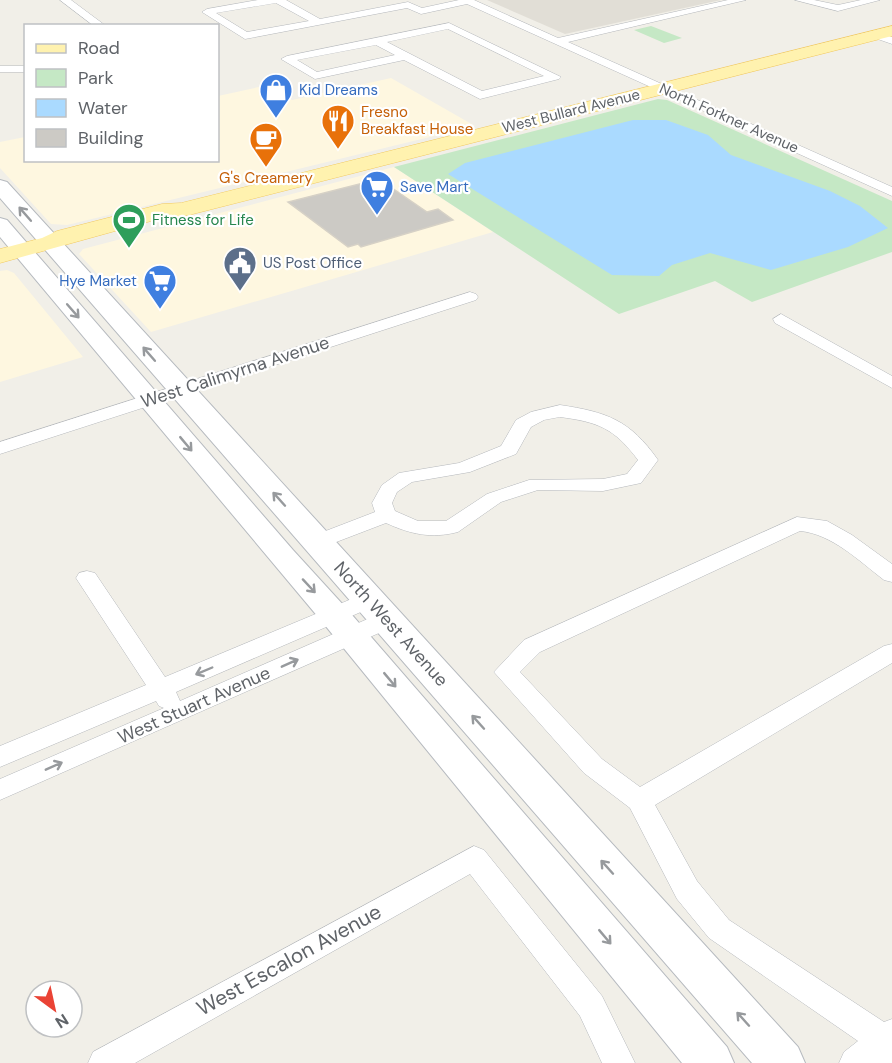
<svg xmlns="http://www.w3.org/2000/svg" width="892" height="1063" viewBox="0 0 892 1063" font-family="'DM Sans',sans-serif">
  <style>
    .commercial { fill: #fef7e0 }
    .education { fill: #e1ded6 }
    .green { fill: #c5e8c5 }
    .water { fill: #aadaff }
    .building { fill: #cccac5; stroke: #d6d1c6; stroke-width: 1.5 }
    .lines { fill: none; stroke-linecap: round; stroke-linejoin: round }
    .minor-casing { stroke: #b5b8bc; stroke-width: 1 }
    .secondary-casing { stroke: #b6babf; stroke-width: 2 }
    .primary-casing { stroke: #f2c960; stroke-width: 1 }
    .minor { fill: #fff; fill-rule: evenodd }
    .secondary { fill: #fff; fill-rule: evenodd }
    .primary { fill: #fff2af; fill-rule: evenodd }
    .oneway { stroke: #979a9d }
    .labels { text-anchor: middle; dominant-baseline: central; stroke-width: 4.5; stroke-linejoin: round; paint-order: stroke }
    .far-shop-label { font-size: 15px; fill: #366cbe; stroke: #fff; text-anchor: start }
    .far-street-label { font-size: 15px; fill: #5f6368; stroke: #fff }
    .far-food-label { font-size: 15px; fill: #c56008; stroke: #fff; text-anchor: start }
    .far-leisure-label { font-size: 15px; fill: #27864d; stroke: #fff; text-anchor: start }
    .far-service-label { font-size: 15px; fill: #4e5e75; stroke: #fff; text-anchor: start }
    .street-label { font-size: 18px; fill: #5f6368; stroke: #fff }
    .near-street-label { font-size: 21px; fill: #5f6368; stroke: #fff }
  </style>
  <rect width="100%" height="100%" fill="#f1efe8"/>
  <path class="commercial" d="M391 78 475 126 67 225 51 224 0 168V142L25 137 26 160H218V96L268 85 292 100Z
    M394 167 493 232 151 332 79 254 83 249Z
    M7 270 14 273 83 357 0 382V271Z"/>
  <path class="education" d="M487 0H721L565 34Z"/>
  <path class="green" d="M651 26 682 38 664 43 634 30Z
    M658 99 667 100 892 201V252L752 302 715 281 619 314 394 167Z"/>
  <path class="water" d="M633 120H666L708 135 731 155 830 191 860 206 888 228 848 247 771 270 710 253 672 265 659 276 612 275 448 174 465 163Z"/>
  <path class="building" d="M379 179 427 212 438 209 453 220 361 247 358 244 348 247 288 202Z"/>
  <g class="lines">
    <g class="minor-casing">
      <path id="minor" d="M60 0H71L106 26H94Z
        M258 0H286L320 19 408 2 422 8 459 0H474L558 38 728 0H746L568 42 892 187V196L467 4 421 14 407 8 245 39 202 12 207 9ZM276 3 309 21 247 32 216 13Z
        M795 0H814L838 5 861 0H880L838 11Z
        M449 23 561 77 559 79 480 99 404 60 315 79 281 59 287 56ZM448 29 544 76 482 91 387 42ZM376 45 395 55 317 72 297 60Z
        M876 32 892 37V44L872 37V33Z
        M0 66H26V72H0Z
        M470 292 476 294 478 297 476 300 0 454V442Z
        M781 314 892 376V388L775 323 773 319Z
        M560 405C607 412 630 420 658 460L641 483 603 491 538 490 501 502 458 532C431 539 410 534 386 523L318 549 310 547 307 542 310 537 375 512 372 503 382 485 399 473 459 463 501 446 516 420 531 412ZM560 417C598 422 614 428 638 460L627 474 603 479 529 480 487 494 446 521H418L395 511 392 503 397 492 412 482 470 472 516 454 531 427 544 420Z
        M797 517 827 521 852 535 892 564V582L884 580C859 561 832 534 800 531L540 652 520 672 602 759 640 787 884 646 892 644V663L655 805 697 881 729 920 884 1022 892 1019V1063H839L844 1052 858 1041 709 938 677 899 630 808 584 773 494 672 524 640Z
        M87 571 95 573 165 677 361 595 369 592 377 595 380 600 377 605 176 692 180 701 379 614 387 612 395 614 398 620 395 626 0 800V779L164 708 159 706 156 701 0 767V746L146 685 76 578 79 573Z
        M474 846 484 850 602 996 635 1063H602L580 1016 470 874 135 1063H88L93 1052Z"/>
    </g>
    <g class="secondary-casing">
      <path id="secondary" d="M0 180 7 182 798 1047 805 1063H752L0 198Z
        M0 218 7 220 293 550 346 608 727 1047 734 1063H682L324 624 0 237Z"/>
    </g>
    <g class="primary-casing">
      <path id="primary" d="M892 26V36L189 215 162 218 0 263V249L42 238 57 231 162 204 181 203Z"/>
    </g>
    <use href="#minor" class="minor"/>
    <use href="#secondary" class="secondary"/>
    <use href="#primary" class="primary"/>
  </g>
  <defs><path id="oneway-shaft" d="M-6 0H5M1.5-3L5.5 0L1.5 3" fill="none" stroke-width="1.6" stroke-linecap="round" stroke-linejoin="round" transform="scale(1.5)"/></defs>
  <g class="oneway">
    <use href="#oneway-shaft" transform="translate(25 214) rotate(-131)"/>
    <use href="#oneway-shaft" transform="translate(73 311) rotate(49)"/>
    <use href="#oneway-shaft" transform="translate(149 354) rotate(-131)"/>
    <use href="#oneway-shaft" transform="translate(186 444) rotate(50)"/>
    <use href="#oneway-shaft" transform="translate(279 499) rotate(-132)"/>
    <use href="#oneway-shaft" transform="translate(309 586) rotate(47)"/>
    <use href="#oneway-shaft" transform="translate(290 663) rotate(-24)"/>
    <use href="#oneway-shaft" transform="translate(204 671) rotate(157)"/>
    <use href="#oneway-shaft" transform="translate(390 680) rotate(50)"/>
    <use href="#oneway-shaft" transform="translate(478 722) rotate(-132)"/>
    <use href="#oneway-shaft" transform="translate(54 766) rotate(-24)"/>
    <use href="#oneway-shaft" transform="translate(607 867) rotate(-132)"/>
    <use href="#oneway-shaft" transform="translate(605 937) rotate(50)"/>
    <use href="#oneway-shaft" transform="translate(743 1019) rotate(-132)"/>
  </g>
  <defs>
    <g id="shop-pin" transform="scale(1.725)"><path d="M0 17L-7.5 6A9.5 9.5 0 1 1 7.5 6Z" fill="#3f7fe0" stroke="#fff"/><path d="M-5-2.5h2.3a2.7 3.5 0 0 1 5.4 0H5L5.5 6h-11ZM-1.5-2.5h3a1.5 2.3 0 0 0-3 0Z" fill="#fff"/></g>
    <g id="restaurant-pin" transform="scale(1.725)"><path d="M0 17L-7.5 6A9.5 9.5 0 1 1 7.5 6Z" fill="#e8710a" stroke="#fff"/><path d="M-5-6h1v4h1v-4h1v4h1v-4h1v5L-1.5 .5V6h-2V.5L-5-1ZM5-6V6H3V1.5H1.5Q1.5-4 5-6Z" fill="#fff"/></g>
    <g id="cafe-pin" transform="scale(1.725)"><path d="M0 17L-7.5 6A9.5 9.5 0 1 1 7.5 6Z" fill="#e8710a" stroke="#fff"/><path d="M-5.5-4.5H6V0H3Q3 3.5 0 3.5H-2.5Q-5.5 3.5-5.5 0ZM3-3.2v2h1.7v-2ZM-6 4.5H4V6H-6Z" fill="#fff"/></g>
    <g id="supermarket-pin" transform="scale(1.725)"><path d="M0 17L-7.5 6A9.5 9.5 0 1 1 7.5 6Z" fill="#3f7fe0" stroke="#fff"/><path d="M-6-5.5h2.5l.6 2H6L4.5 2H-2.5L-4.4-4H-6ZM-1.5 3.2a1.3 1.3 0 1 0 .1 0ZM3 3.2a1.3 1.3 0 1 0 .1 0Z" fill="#fff"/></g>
    <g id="stadium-pin" transform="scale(1.725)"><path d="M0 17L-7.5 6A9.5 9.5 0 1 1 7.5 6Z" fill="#2e9e5b" stroke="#fff"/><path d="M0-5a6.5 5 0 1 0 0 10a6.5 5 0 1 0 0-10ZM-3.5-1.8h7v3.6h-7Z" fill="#fff"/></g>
    <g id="civic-pin" transform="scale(1.725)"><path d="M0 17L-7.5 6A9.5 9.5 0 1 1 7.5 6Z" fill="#5c6f8a" stroke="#fff"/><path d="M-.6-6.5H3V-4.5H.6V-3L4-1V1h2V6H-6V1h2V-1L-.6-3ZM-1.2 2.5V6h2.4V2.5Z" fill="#fff"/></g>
  </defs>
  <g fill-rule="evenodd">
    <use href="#shop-pin" x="276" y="90"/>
    <use href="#restaurant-pin" x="338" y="121"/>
    <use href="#cafe-pin" x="266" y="139"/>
    <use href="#supermarket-pin" x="377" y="187"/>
    <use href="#stadium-pin" x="129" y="220"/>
    <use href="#civic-pin" x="240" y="263"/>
    <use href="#supermarket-pin" x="160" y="281"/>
  </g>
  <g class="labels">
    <g class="far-shop-label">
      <text x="299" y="90">Kid Dreams</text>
      <text x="400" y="187">Save Mart</text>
      <text x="137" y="281" text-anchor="end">Hye Market</text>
    </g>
    <g class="far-street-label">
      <text transform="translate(571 111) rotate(-14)">West Bullard Avenue</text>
      <text transform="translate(729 118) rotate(24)">North Forkner Avenue</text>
    </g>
    <g class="far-food-label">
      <text x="361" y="112">Fresno<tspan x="361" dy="17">Breakfast House</tspan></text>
      <text x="266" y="178" text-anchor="middle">G's Creamery</text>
    </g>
    <g class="far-leisure-label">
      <text x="152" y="220">Fitness for Life</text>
    </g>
    <g class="far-service-label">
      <text x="263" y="263">US Post Office</text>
    </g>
    <g class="street-label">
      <text transform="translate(235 372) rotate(-18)">West Calimyrna Avenue</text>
      <text transform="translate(391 624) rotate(48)">North West Avenue</text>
      <text transform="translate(194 705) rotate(-24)">West Stuart Avenue</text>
    </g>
    <g class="near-street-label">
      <text transform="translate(289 960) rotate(-29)">West Escalon Avenue</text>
    </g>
  </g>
  <rect x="24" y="24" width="195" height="138" fill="#ffffff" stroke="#bfc1c3" stroke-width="1.5"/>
  <rect x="36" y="44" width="30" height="9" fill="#fff2af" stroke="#bfc1c3" stroke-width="1.5"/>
  <text x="78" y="54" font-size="18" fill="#5f6368">Road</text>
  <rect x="36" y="69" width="30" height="18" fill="#c5e8c5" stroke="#bfc1c3" stroke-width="1.5"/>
  <text x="78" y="84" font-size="18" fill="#5f6368">Park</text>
  <rect x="36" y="99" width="30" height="18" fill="#aadaff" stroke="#bfc1c3" stroke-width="1.5"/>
  <text x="78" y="114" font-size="18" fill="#5f6368">Water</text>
  <rect x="36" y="129" width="30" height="18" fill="#cccac5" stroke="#bfc1c3" stroke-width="1.5"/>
  <text x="78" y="144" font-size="18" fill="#5f6368">Building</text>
  <g transform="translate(54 1009) rotate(147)"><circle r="28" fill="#ffffff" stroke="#bfc1c3" stroke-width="1.5"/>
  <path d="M0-4.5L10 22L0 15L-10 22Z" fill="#ea4335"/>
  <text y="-9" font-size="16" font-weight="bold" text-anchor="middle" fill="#5f6368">N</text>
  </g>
</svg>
